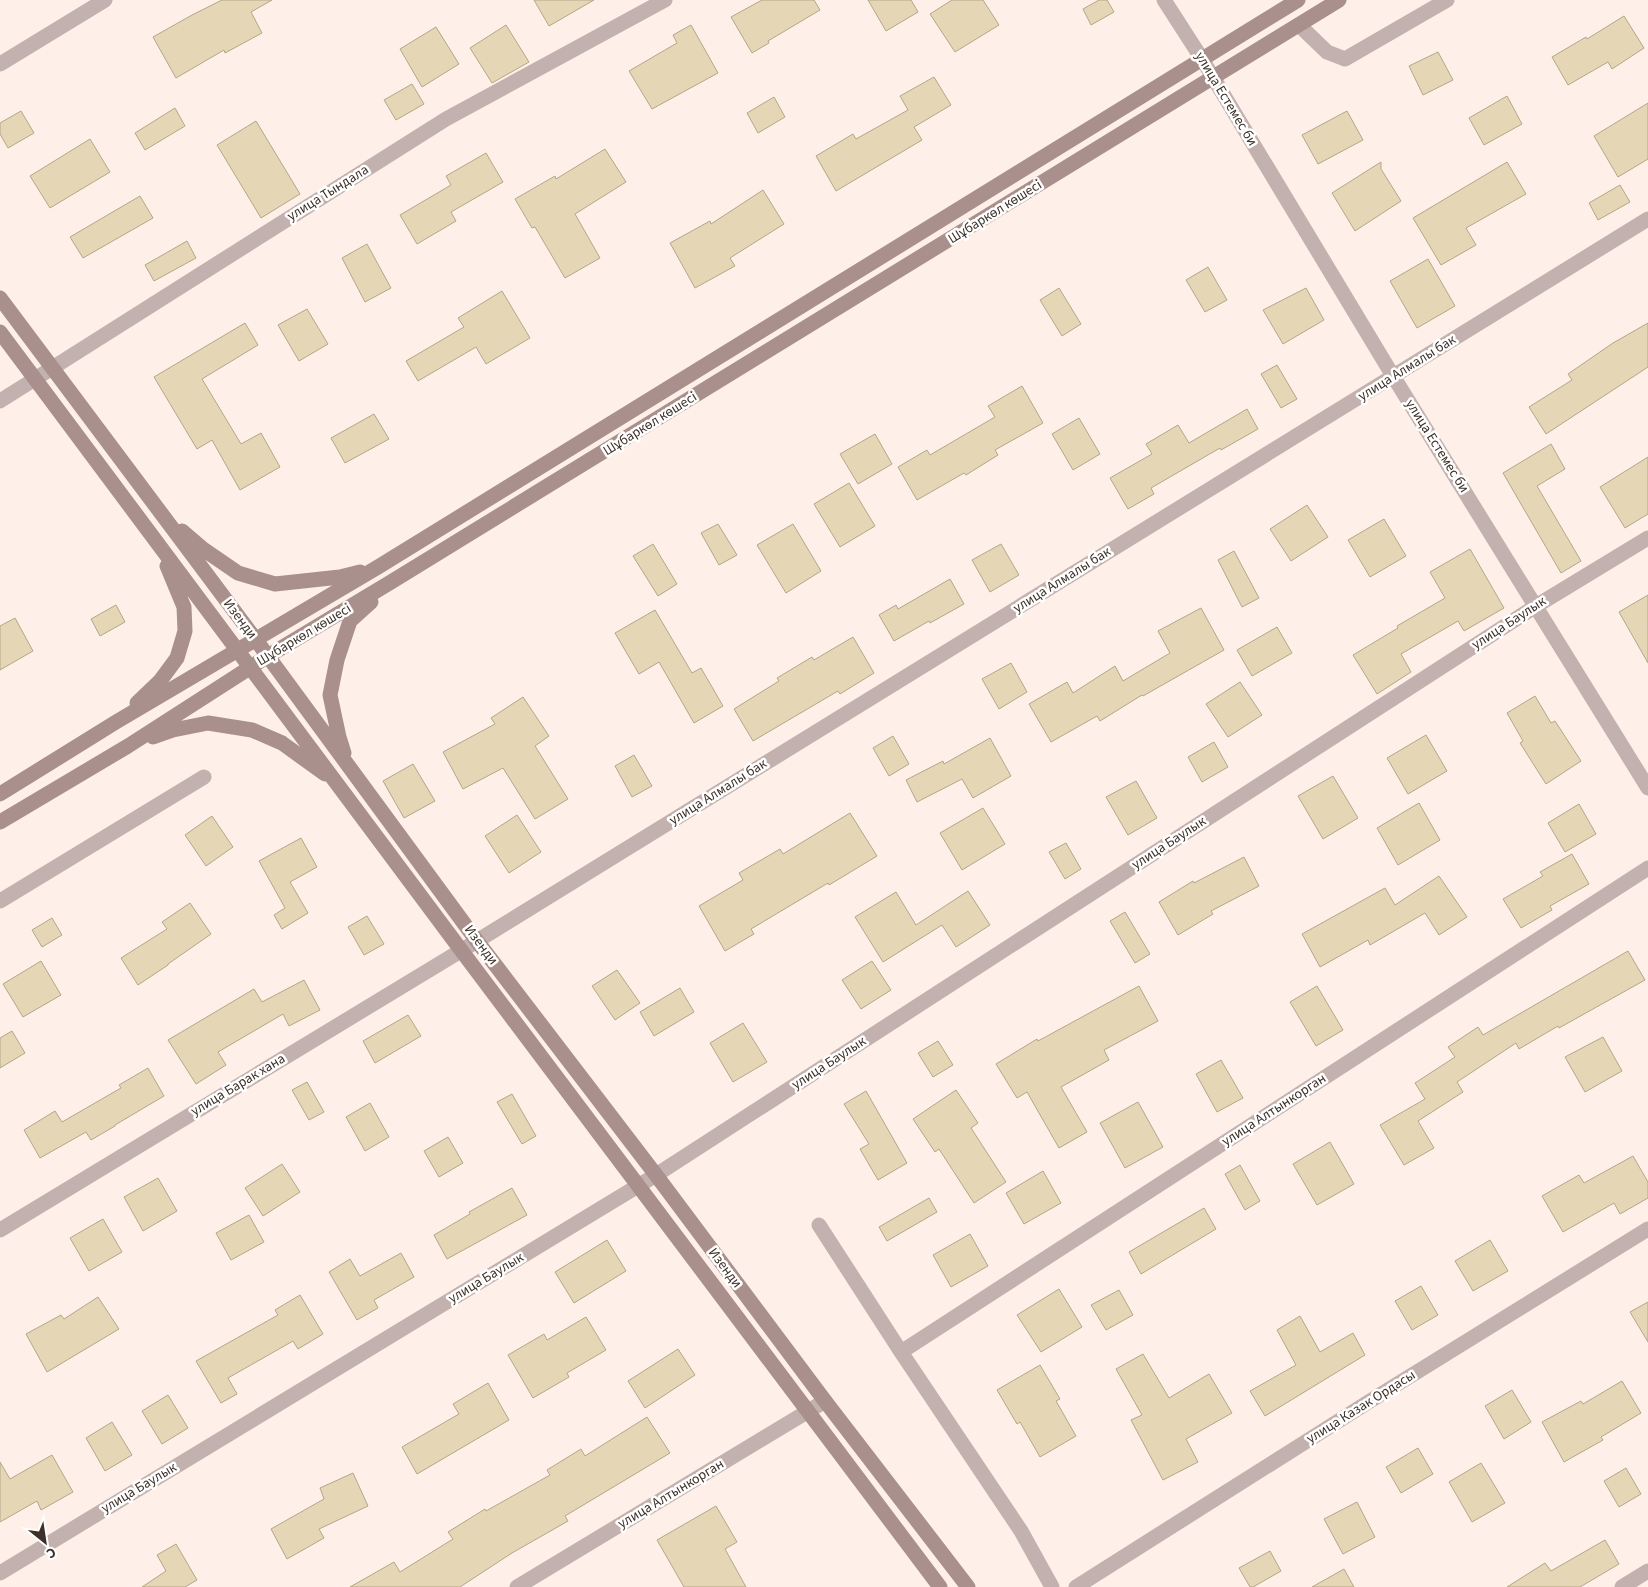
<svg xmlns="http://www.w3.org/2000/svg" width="1648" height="1587" viewBox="0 0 1648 1587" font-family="'Source Sans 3',sans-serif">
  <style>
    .building { fill: #e5d6b6; stroke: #b4a687 }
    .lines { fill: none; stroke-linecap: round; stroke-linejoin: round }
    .street { stroke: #c2b1ae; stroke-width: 15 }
    .secondary { stroke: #a9908d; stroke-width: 15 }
    .labels { text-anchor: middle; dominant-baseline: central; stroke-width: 5; stroke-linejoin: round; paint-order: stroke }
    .street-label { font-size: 14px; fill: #3c3028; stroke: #fff }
  </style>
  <rect width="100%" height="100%" fill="#fef0e8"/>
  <path class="building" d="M222 0H272L251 12 262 33 225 53 224 50 176 78 153 37 192 15Z
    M534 0H594L549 26Z
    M762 0H814L820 10 768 41 769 43 752 53 731 17Z
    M868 0H911L918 12 886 31Z
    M952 0H983L999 25 955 52 930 14Z
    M1099 0H1107L1114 12 1091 25 1083 9Z
    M1624 16 1644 48 1612 69 1608 62 1568 85 1552 57 1586 37 1587 39Z
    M506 25 529 62 492 83 470 48Z
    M691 25 718 73 652 109 629 71 677 43 673 35Z
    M436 27 459 64 422 87 400 49Z
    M1438 52 1453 80 1423 95 1409 66Z
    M934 77 951 105 914 127 922 140 836 191 816 156 853 134 856 139 908 110 900 96Z
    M412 84 424 104 396 120 384 100Z
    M1507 96 1522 124 1484 145 1469 118Z
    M774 97 785 117 758 133 747 113Z
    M1648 103V159L1618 177 1594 136Z
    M175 108 185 126 145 150 135 133Z
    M21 111 34 133 8 148 0 134V123Z
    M1347 111 1363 140 1318 164 1302 135Z
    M256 121 300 194 261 218 217 145Z
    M90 139 110 172 50 208 30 176Z
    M605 149 626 182 575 214 600 258 565 278 535 227 532 228 515 199 555 176 556 179Z
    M486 153 503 182 451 212 456 221 417 244 400 215 451 185 446 176Z
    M1381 162V169L1401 201 1355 231 1332 193Z
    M1507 162 1526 194 1466 228 1476 245 1441 265 1413 218Z
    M1620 185 1630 202 1598 220 1589 203Z
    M763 190 784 224 730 258 735 266 695 288 670 243 710 221 711 224Z
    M140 196 153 218 83 258 70 237Z
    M187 241 196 258 154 281 145 265Z
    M367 244 391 288 365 302 342 258Z
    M1428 259 1455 306 1417 328 1390 281Z
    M1208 267 1227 300 1205 312 1186 280Z
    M1059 288 1081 324 1062 336 1040 300Z
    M1306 288 1324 320 1283 344 1263 310Z
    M502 291 530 338 486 364 476 347 418 381 406 361 464 327 458 318Z
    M307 309 328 344 299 361 278 325Z
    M245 323 258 345 202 379 241 444 261 433 280 467 240 490 212 440 197 449 154 377Z
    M1648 323V367L1546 434 1529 407 1572 380 1568 374 1613 343Z
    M1277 365 1297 399 1281 408 1261 374Z
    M1022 386 1043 423 995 450 998 455 966 475 964 473 917 500 898 467 927 450 930 455 995 417 988 406Z
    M1247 409 1258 429 1221 450 1220 448 1151 488 1154 494 1128 509 1110 478 1152 454 1146 444 1178 425 1189 443Z
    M374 414 389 439 345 463 331 438Z
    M1079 418 1100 454 1073 470 1052 434Z
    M875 434 892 464 858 484 840 454Z
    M1551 444 1565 469 1537 486 1581 561 1561 573 1503 473Z
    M1648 457V514L1625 528 1600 487Z
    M849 483 875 526 840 547 814 504Z
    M1307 505 1328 537 1291 561 1270 529Z
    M1384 519 1406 556 1370 577 1348 540Z
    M718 524 737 555 719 565 701 533Z
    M793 524 821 571 786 593 757 545Z
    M653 544 677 584 658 596 633 556Z
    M1001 544 1019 575 990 592 972 560Z
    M1470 549 1504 608 1464 631 1458 621 1401 654 1411 672 1377 694 1353 655 1398 628 1397 626 1445 598 1430 572Z
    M1234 551 1259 598 1242 607 1218 560Z
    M950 579 964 604 930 623 929 621 894 641 879 615 896 605 898 609Z
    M1648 595V663L1619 612Z
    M116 605 125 622 100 636 91 619Z
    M1201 608 1224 650 1143 696 1142 695 1100 721 1097 716 1051 742 1029 704 1067 682 1073 693 1115 666 1123 681 1170 653 1158 631Z
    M655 610 692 673 701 668 723 706 694 723 659 662 639 674 615 633Z
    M15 618 33 651 0 670V626Z
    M1277 627 1292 653 1252 676 1237 650Z
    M853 637 874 673 840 694 838 691 753 741 734 709 779 681 777 678 812 657 814 660Z
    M1011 663 1027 692 999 709 982 679Z
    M1240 682 1262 715 1228 737 1206 704Z
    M1535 696 1551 723 1555 721 1581 761 1546 784 1520 743 1523 741 1507 713Z
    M523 697 549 736 535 746 568 799 535 819 503 768 463 789 443 752 495 724 491 718Z
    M1426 735 1447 771 1408 794 1387 758Z
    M893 736 909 764 889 776 873 748Z
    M990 738 1011 776 973 798 962 779 917 802 906 780 943 761 944 764Z
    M1214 742 1228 767 1202 782 1188 757Z
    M634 755 652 786 632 797 615 766Z
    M413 764 435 801 404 818 383 781Z
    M1333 776 1358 818 1323 839 1298 796Z
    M1136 781 1157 818 1128 835 1106 797Z
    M1419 803 1440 840 1398 865 1377 828Z
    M1579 804 1596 834 1565 852 1548 823Z
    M983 808 1005 844 962 870 940 833Z
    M850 813 877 856 829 885 828 883 751 929 754 934 725 951 699 906 743 880 739 873 780 849 783 854Z
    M517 815 541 852 509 873 485 836Z
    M212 816 233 847 206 866 185 835Z
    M301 838 317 867 290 882 308 913 282 929 274 915 285 908 259 861Z
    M1066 843 1081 869 1065 879 1049 852Z
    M1572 854 1589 884 1550 906 1552 910 1521 928 1503 899 1543 876 1540 872Z
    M1244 857 1259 886 1211 911 1213 914 1178 935 1159 902 1193 881 1194 883Z
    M1439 876 1467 917 1439 935 1425 913 1370 945 1368 940 1320 967 1302 934 1385 888 1395 905Z
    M968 891 990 925 956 947 942 925 883 962 855 917 896 892 916 925Z
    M190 903 211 934 168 964V965L138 985 121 958 167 929 162 922Z
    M1125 912 1150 954 1135 963 1110 921Z
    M367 916 384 944 364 955 348 927Z
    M52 918 62 935 42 947 32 930Z
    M1628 951 1645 980 1559 1028 1558 1026 1519 1049 1516 1043 1457 1082 1463 1092 1418 1121 1434 1148 1404 1165 1380 1125 1425 1099 1415 1083 1455 1057 1448 1047 1478 1027 1483 1035Z
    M41 961 61 995 23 1017 3 984Z
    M872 961 891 990 861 1009 842 980Z
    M617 970 640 1003 615 1020 592 986Z
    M304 980 320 1010 289 1026 283 1014 218 1052 226 1065 196 1084 168 1040 254 989 262 1002Z
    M1139 986 1158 1021 1104 1050 1109 1060 1061 1087 1087 1132 1059 1148 1027 1092 1017 1098 996 1064 1037 1039 1038 1041Z
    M1317 986 1343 1030 1316 1046 1290 1002Z
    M680 988 694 1012 654 1036 640 1012Z
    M408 1015 421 1036 375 1063 363 1041Z
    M743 1023 767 1062 733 1082 710 1043Z
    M12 1031 25 1053 0 1068V1038Z
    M1603 1037 1622 1071 1585 1092 1565 1057Z
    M938 1041 953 1065 933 1077 918 1053Z
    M1221 1060 1243 1098 1217 1112 1196 1074Z
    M148 1068 164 1096 115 1125V1126L91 1140 86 1132 40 1158 24 1130 55 1111 62 1122 121 1088 119 1085Z
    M307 1082 324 1112 309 1120 292 1090Z
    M956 1090 978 1123 971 1128 1006 1182 974 1203 939 1149 935 1152 913 1119Z
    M866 1091 907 1163 878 1180 860 1149 869 1144 844 1104Z
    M512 1094 536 1136 522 1144 497 1102Z
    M1138 1102 1163 1147 1125 1168 1100 1123Z
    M370 1103 389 1137 365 1151 346 1117Z
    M448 1137 463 1163 439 1177 424 1151Z
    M1330 1142 1354 1184 1317 1205 1293 1164Z
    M1633 1156 1648 1182V1198L1620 1214 1614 1203 1563 1232 1542 1196 1579 1175 1584 1183Z
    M282 1164 300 1192 263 1216 245 1188Z
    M1240 1165 1260 1201 1245 1210 1225 1174Z
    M1043 1171 1061 1203 1024 1224 1006 1193Z
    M158 1178 177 1211 143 1231 124 1197Z
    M512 1188 527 1215 447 1259 434 1235 470 1214 469 1212Z
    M929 1198 937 1212 887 1241 879 1227Z
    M1204 1208 1216 1229 1141 1274 1129 1252Z
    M249 1215 264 1242 231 1260 216 1233Z
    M103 1219 122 1252 89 1271 70 1238Z
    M970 1234 988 1266 951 1287 933 1255Z
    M607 1240 626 1271 574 1303 555 1272Z
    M1490 1240 1508 1271 1473 1291 1455 1261Z
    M401 1253 414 1277 374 1300 378 1308 357 1320 329 1272 350 1259 360 1276Z
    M1421 1286 1438 1315 1412 1330 1395 1301Z
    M1059 1289 1082 1327 1041 1352 1017 1315Z
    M1119 1290 1133 1315 1106 1330 1091 1305Z
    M300 1295 323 1334 298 1349 293 1341 228 1378 237 1394 221 1403 196 1361 278 1315 275 1310Z
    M98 1297 119 1329 47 1372 26 1334 61 1315 64 1319Z
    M1648 1302V1342L1630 1312Z
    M1300 1316 1320 1352 1353 1333 1365 1355 1265 1416 1250 1391 1296 1365 1277 1330Z
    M586 1317 606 1350 567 1373 569 1377 533 1398 508 1355 544 1334 547 1340Z
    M678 1349 695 1375 645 1408 628 1381Z
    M1143 1354 1169 1398 1209 1374 1232 1413 1186 1439 1198 1462 1163 1480 1131 1420 1142 1415 1116 1369Z
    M1040 1365 1060 1399 1056 1401 1076 1436 1040 1457 1020 1422 1017 1424 997 1390Z
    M1622 1381 1641 1413 1601 1437 1603 1440 1564 1462 1542 1422 1581 1401 1583 1404Z
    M488 1383 509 1420 417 1474 402 1447 459 1414 453 1404Z
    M1512 1390 1531 1422 1504 1439 1485 1406Z
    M168 1395 188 1428 162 1444 142 1411Z
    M647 1417 670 1453 565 1516 568 1521 512 1553 460 1587H350L394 1562 400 1572 453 1539 448 1532 485 1509 486 1511 550 1475 547 1470 581 1449 585 1456Z
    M112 1422 132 1455 105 1471 86 1438Z
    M1418 1448 1433 1474 1401 1493 1386 1467Z
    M52 1455 73 1492 41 1510 37 1501 0 1522V1462L10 1479Z
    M1481 1463 1505 1503 1472 1522 1449 1482Z
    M1626 1468 1641 1494 1619 1507 1604 1481Z
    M353 1473 368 1506 319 1529 324 1538 287 1559 271 1529 324 1499 320 1488Z
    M1357 1502 1375 1537 1343 1554 1324 1519Z
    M716 1506 737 1542 725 1549 746 1587H684L657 1540Z
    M1605 1540 1619 1564 1580 1587H1507L1545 1563 1551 1571Z
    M176 1544 197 1580 185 1587H142L166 1571 157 1555Z
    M1270 1551 1281 1571 1253 1587H1250L1239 1568Z
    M1344 1569 1354 1587H1312Z"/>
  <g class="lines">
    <path class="street" d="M1164 0 1202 59 1393 376 1648 788
      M1299 25 1327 52 1345 59 1447 0
      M0 64 105 0
      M0 401 446 119 665 0
      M0 901 204 777
      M819 1225 901 1352 1021 1531 1052 1587
      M0 1230 477 941 1648 219
      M901 1352 1648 868
      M0 1573 656 1175 1536 606 1648 538
      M517 1587 825 1401
      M1076 1587 1370 1401 1648 1229
      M1622 1587 1648 1571"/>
    <path class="secondary" d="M0 298 256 640 477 941 656 1175 825 1401 968 1587
      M0 332 461 950 940 1587
      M182 531 203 549 238 573 275 584 340 577 360 572
      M137 703 160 681 177 658 185 631 184 607 167 566
      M153 737 173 730 208 723 252 730 282 743 325 774
      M344 753 339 737 330 695 337 660 350 621 371 602
      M0 794 116 722 378 567 1298 0
      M0 822 128 746 268 656 391 582 1339 0"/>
  </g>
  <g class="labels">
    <g class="street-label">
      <text transform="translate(1226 99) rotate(59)">улица Естемес би</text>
      <text transform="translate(328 193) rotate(-32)">улица Тындала</text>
      <text transform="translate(995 212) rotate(-32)">Шұбаркөл көшесі</text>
      <text transform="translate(1407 368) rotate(-32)">улица Алмалы бак</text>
      <text transform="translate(650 424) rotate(-32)">Шұбаркөл көшесі</text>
      <text transform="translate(1437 446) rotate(58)">улица Естемес би</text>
      <text transform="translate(1062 580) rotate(-32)">улица Алмалы бак</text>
      <text transform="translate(240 619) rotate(53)">Изенди</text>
      <text transform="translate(1509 623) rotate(-33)">улица Баулык</text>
      <text transform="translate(304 635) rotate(-31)">Шұбаркөл көшесі</text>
      <text transform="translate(718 792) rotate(-32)">улица Алмалы бак</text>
      <text transform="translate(1169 843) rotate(-33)">улица Баулык</text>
      <text transform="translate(481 945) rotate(53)">Изенди</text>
      <text transform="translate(829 1063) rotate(-33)">улица Баулык</text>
      <text transform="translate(238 1085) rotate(-31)">улица Барак хана</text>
      <text transform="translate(1274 1110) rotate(-33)">улица Алтынкорган</text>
      <text transform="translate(725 1268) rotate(53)">Изенди</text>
      <text transform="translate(486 1278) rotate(-31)">улица Баулык</text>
      <text transform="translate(1361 1407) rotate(-32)">улица Казак Ордасы</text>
      <text transform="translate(139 1488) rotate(-31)">улица Баулык</text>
      <text transform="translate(671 1494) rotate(-31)">улица Алтынкорган</text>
    </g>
  </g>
  <g transform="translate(45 1542) rotate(150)" stroke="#ffffff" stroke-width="4" paint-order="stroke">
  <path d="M0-4L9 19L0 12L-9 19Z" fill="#3c3028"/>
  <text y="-8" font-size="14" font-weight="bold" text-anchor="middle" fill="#3c3028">С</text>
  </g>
</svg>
